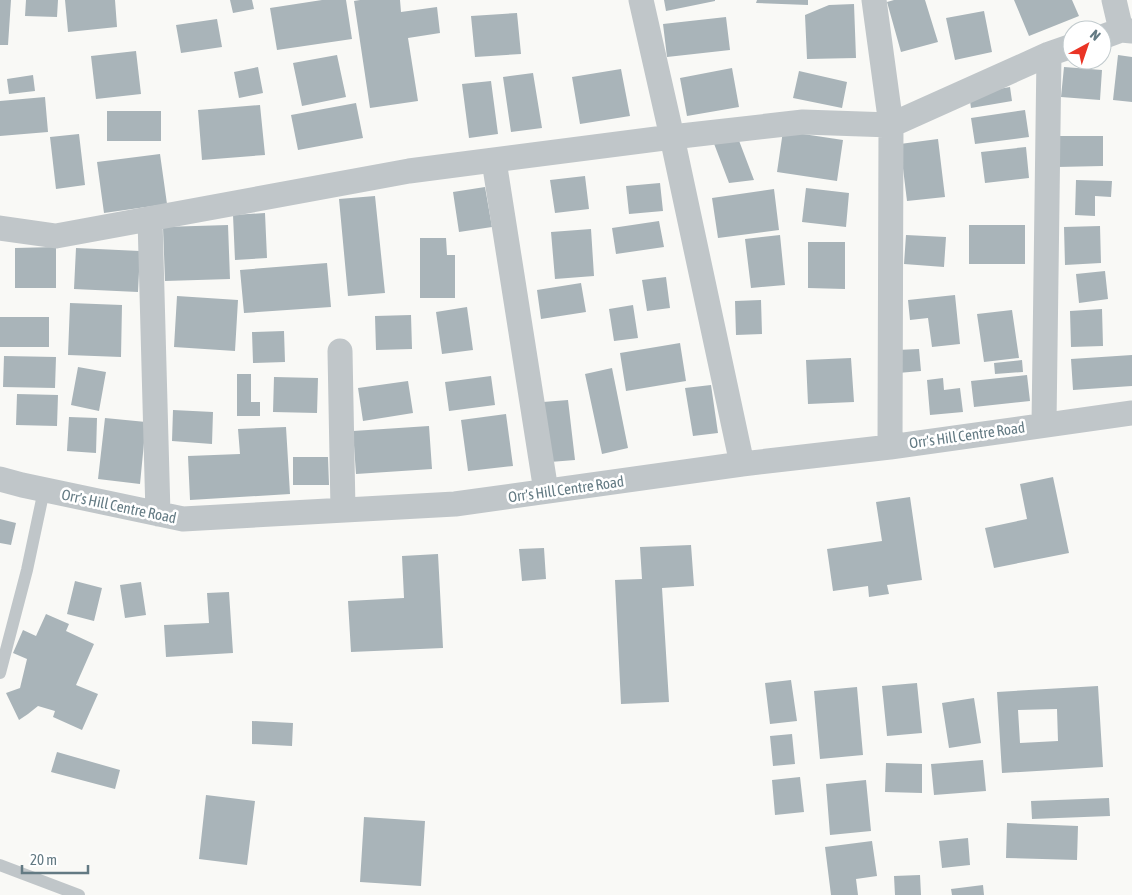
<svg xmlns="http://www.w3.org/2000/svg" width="1132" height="895" viewBox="0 0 1132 895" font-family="'Asap Condensed',sans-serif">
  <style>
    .building { fill: #a9b4b9; fill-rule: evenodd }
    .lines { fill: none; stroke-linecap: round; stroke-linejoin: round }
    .service { stroke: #c0c6c9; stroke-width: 12 }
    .minor { stroke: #c0c6c9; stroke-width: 25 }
    .labels { text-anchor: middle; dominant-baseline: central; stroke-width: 5; stroke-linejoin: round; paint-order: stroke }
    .street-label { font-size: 15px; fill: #637a83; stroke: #fff }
  </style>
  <rect width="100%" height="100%" fill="#f9f9f6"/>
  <path class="building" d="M0 0H11L8 45H0Z
    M26 0H58L57 17 25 16Z
    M65 0H115L117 27 68 32Z
    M230 0H252L254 9 233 13Z
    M322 0H346L352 39 277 50 270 8Z
    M360 0H400L401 12 437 7 440 33 408 38 418 101 370 108 354 1Z
    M664 0H715V1L666 11Z
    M757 0H808V5L756 3Z
    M894 0H925L938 42 901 52 887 2Z
    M1014 0H1072L1079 16 1029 36Z
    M854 4 856 58 807 59 805 15 829 5Z
    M984 11 992 52 955 60 946 18Z
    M517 13 521 54 475 57 471 16Z
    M726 17 730 50 667 57 663 24Z
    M217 19 222 47 181 53 176 25Z
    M136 51 141 94 96 99 91 56Z
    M337 55 346 97 302 106 293 63Z
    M1118 55 1132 57V102L1113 100Z
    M258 67 263 93 239 98 234 72Z
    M1064 67 1102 70 1100 100 1061 97Z
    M732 68 739 107 687 116 680 78Z
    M621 69 630 116 580 124 572 77Z
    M799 71 847 82 842 108 793 98Z
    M533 73 542 128 511 132 503 77Z
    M33 75 35 91 9 94 7 79Z
    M491 81 498 134 469 138 462 84Z
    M1010 87 1012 101 971 108 969 94Z
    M45 97 48 132 0 136V101Z
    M356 103 363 138 298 150 291 115Z
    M260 105 265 155 202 160 198 110Z
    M1025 110 1029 137 975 144 971 118Z
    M107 111H161V141H107Z
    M783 131 843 140 837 181 777 172Z
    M79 134 85 185 56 189 50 137Z
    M1057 136H1103V166L1057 167Z
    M738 138 754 180 729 183 713 141Z
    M938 139 945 197 907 201 900 144Z
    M1026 147 1029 178 985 183 981 152Z
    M160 154 167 204 104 213 97 162Z
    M585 176 589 209 555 213 550 180Z
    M1076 180 1112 181 1111 197 1095 196V216L1075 215Z
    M660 183 663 211 629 214 626 186Z
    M485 187 492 227 459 232 453 192Z
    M806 188 849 193 846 227 802 222Z
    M774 189 779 230 718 238 712 198Z
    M375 196 385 293 348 296 339 199Z
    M265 213 267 258 235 260 233 215Z
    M659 221 664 247 616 254 612 228Z
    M228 225 230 279 165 281 163 227Z
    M969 225H1025V264H969Z
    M1100 226 1101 263 1065 265 1064 227Z
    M591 229 594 276 555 279 551 232Z
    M780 235 785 285 751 288 745 239Z
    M906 235 946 237 944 267 904 264Z
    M420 238H446L447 255H455V298H420Z
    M808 242H845V289L808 288Z
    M56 247V288H15V248Z
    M76 248 140 251 138 292 74 289Z
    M327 263 331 307 244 313 240 270Z
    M1105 271 1108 299 1079 303 1076 274Z
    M666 277 670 308 647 311 642 280Z
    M581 283 586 312 541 319 537 290Z
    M955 295 960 344 932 347 928 318 910 320 908 300Z
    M177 296 238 300 235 351 174 347Z
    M761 300 762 334 736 335 735 301Z
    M70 303 122 305 121 357 68 355Z
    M633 305 638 338 614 341 609 309Z
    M467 307 473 350 442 354 436 312Z
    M1102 309 1103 346 1071 347 1070 311Z
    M1012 310 1019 358 984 362 977 314Z
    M411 315 412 349 376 350 375 316Z
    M0 317H49V347H0Z
    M284 331 285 362 253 363 252 332Z
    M680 343 686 381 626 391 620 353Z
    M919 349 921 371 898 373 897 350Z
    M1132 355V386L1073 390 1071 359Z
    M4 356 56 357 55 388 3 387Z
    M851 358 854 402 808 404 806 360Z
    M1022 360 1023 372 995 374 994 363Z
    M78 367 106 372 99 411 71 405Z
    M612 368 628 448 602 454 585 374Z
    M237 374H251V402H260V416H237Z
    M1027 375 1030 401 974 407 971 381Z
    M491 376 495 405 449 411 445 382Z
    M274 377 318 378 317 413 273 412Z
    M943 378 944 390 960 388 963 412 930 415 927 380Z
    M408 381 413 413 363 421 358 388Z
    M711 385 718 433 693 436 685 388Z
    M17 394 58 395 57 426 16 425Z
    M568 400 575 460 550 462 543 402Z
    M173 410 213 412 212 444 172 441Z
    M506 414 513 466 468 471 461 420Z
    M69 417 97 418 96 453 67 451Z
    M105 418 146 422 140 484 98 479Z
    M429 426 432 469 356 474 353 431Z
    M286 427 290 494 190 500 188 456 240 454 238 429Z
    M293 457H328L329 485H293Z
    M1053 477 1069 553 994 568 985 528 1027 519 1020 484Z
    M910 497 922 580 887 585 889 594 869 597 868 586 833 591 827 549 882 541 876 502Z
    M0 519 16 523 11 545 0 543Z
    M691 545 694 586 662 588 669 702 621 704 615 580 642 579 640 547Z
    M544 548 546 579 522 581 519 549Z
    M438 554 443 648 351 652 348 601 404 598 402 556Z
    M75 581 102 588 94 621 67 614Z
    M141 582 146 615 125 618 120 585Z
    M229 592 233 653 166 657 164 625 209 623 207 593Z
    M46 614 69 624 66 631 94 644 76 685 98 694 82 730 53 717 55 711 38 706 28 714 19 720 6 693 20 688 27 659 13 653 23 630 36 636Z
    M791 680 797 721 770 724 765 683Z
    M917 683 922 733 887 736 882 686Z
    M1098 686 1103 767 1002 773 997 692ZM1057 709 1058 741 1020 743 1018 710Z
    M857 687 863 755 820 759 814 691Z
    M974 698 981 743 949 748 942 703Z
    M252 721 293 723 292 746 252 744Z
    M792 734 795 764 773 766 770 736Z
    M57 752 120 770 115 789 51 772Z
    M983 760 986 791 934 795 931 764Z
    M886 763 922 764V793L885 792Z
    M800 777 804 812 775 815 772 780Z
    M866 780 871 831 830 835 826 784Z
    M206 795 255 801 247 865 199 859Z
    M1109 798 1110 816 1032 819 1031 801Z
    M364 817 425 821 421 886 360 882Z
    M1007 823 1078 826 1077 860 1006 858Z
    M968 838 970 865 942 868 939 841Z
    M872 841 877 876 856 879 858 895H831L825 847Z
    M920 875 921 895H895L894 876Z
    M983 885 984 895H952L951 889Z"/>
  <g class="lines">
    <path class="service" d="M0 673 27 570 44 490
      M0 865 79 895"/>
    <path class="minor" d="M641 0 672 137 742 464
      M874 0 891 125 890 447
      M1114 0 1121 30
      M1102 37 1121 30 1132 31
      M494 161 546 491
      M150 219 158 514
      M0 228 56 236 409 171 672 137 803 122 891 125 1049 54 1072 46
      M340 351 343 510
      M1044 424 1049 54
      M0 479 22 485 183 519 455 504 742 464 890 447 1132 413"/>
  </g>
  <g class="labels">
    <g class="street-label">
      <text transform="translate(967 435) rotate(-8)">Orr's Hill Centre Road</text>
      <text transform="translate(566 489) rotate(-8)">Orr's Hill Centre Road</text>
      <text transform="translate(119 506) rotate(12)">Orr's Hill Centre Road</text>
    </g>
  </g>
  <g transform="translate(1087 45) rotate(40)"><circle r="24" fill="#ffffff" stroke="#c1cacd"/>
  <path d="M0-4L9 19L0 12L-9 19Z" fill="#ea3425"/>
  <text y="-8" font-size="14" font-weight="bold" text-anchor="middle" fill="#637a83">N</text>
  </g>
  <path d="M22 865v8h66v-8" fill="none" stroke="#637a83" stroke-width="2.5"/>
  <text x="30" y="865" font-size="15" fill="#637a83" stroke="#ffffff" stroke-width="4" paint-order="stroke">20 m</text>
</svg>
